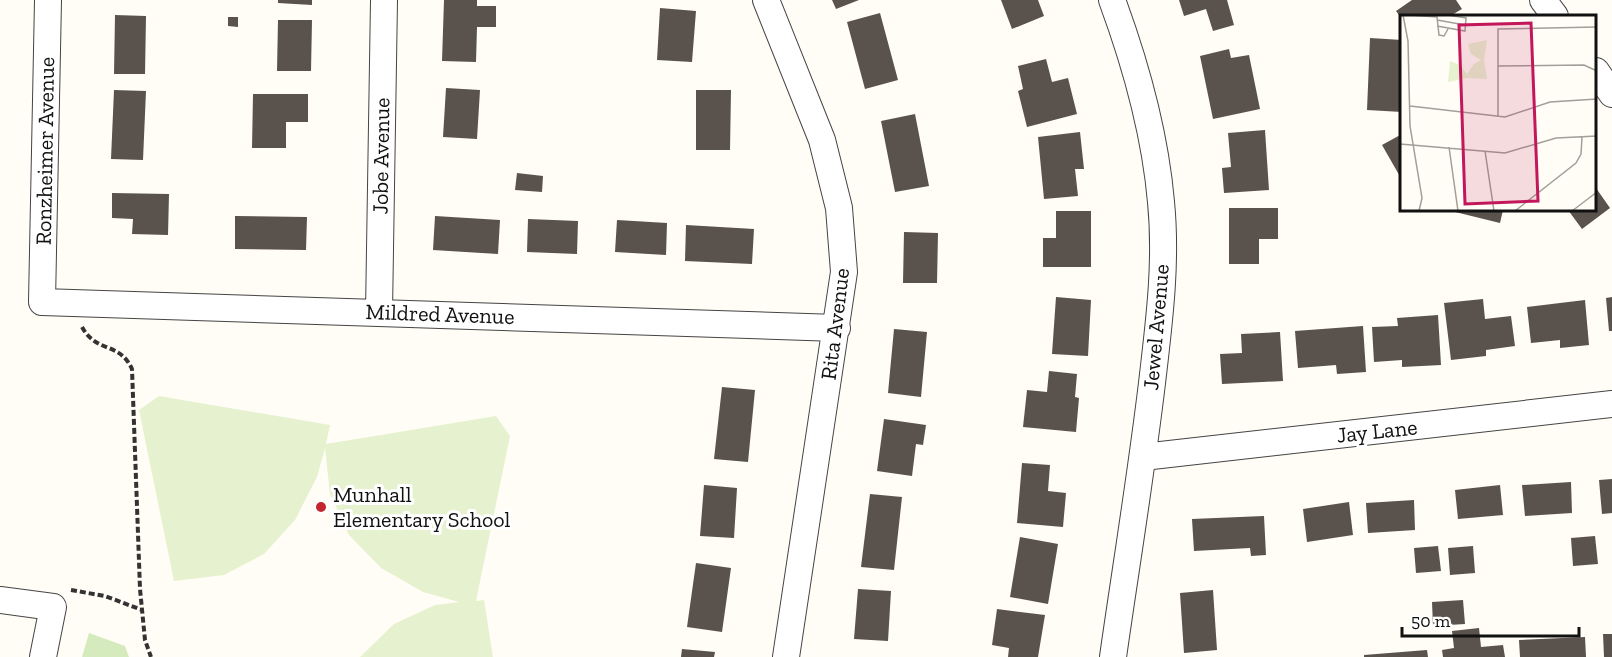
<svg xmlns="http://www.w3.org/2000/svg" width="1612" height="657" viewBox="0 0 1612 657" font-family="'Zilla Slab',serif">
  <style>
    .green { fill: #d5ebbd }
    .pitch { fill: #e6f2cf }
    .building { fill: #5a524d }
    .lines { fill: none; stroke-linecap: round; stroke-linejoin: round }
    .minor-casing { stroke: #444; stroke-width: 28 }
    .path { stroke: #333; stroke-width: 4; stroke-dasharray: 6 3; stroke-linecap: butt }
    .minor { stroke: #fff; stroke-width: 26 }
    .poi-dot { fill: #c4262e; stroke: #fff; stroke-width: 2 }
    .labels { text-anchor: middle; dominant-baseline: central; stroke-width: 6; stroke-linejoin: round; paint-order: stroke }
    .street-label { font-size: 22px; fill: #111; stroke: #fff }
    .poi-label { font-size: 22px; fill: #111; stroke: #fff; text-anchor: start }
    .inset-road { fill: none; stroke: #a09f9a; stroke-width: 1.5 }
    .view { fill: #c2185b; fill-opacity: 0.15; stroke: #c2185b; stroke-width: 3 }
    .inset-edge { fill: none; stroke: #111; stroke-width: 3 }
  </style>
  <rect width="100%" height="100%" fill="#fffdf5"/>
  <path class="green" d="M89 633 125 646 129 657H82Z"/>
  <path class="pitch" d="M159 396 330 425 326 444 496 416 510 436 476 601 484 600 493 657H360L394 624 435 605 459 602 423 592 381 568 349 535 330 494 325 448 317 477 295 520 264 554 224 575 174 581 139 410Z"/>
  <path class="building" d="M278 0H312V5L278 3Z
    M444 0H477V6H496V27H477L476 62 442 61Z
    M832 0H859L836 9Z
    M1001 0H1038L1044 16 1012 29Z
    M1179 0H1227L1234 25 1213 31 1206 9 1184 16Z
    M1412 0H1456L1462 9 1450 16H1402V19L1396 11Z
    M660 8 696 11 692 62 657 60Z
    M880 13 898 80 865 89 847 22Z
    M115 15 146 16 145 74H114Z
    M228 17H238V27L228 26Z
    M278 20H312L311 71H277Z
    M1370 38 1402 40V112L1367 110Z
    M1229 49 1231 58 1249 55 1260 109 1213 119 1200 56Z
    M1046 59 1052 82 1068 78 1077 114 1027 127 1018 91 1023 89 1018 66Z
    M446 88 480 90 477 139 443 137Z
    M114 90 146 91 143 160 111 159Z
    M696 90H731L730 150H696Z
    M253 94H308V122H286V148H252Z
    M915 114 929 186 895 192 881 121Z
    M1265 130 1269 190 1224 193 1222 168 1231 167 1228 133Z
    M1080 132 1084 169H1075L1078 196 1044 199 1038 137Z
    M1402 134V180L1382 145Z
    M517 173 543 176 542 192 515 190Z
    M1596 188 1610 208 1582 229 1568 210H1596Z
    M112 193 169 194 168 235 132 234 133 219 112 218Z
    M1229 208H1278V239H1259V264H1229Z
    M1447 210H1503L1500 223Z
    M1056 211H1091V267H1043V238H1056Z
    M235 216 307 217 306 250 235 249Z
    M435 216 500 220 498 254 433 250Z
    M528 219 578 221 577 254 527 252Z
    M617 220 667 223 666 255 615 252Z
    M686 225 754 229 752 264 685 261Z
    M904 232 938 233 937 283H903Z
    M1056 297 1091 300 1088 356 1052 354Z
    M1612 297V331H1609L1606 298Z
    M1483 299 1485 319 1511 316 1515 346 1486 350V356L1451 360 1444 303Z
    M1585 300 1589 345 1560 348V340L1531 343 1527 307Z
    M1438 315 1441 365 1402 367V360L1374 362 1372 327 1398 326 1397 318Z
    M1363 326 1366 372 1337 374 1336 365 1298 368 1295 331Z
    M894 329 927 332 921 397 888 393Z
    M1280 332 1283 381 1222 384 1220 354 1242 353 1241 334Z
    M1049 371 1077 374 1075 397 1079 398 1076 432 1023 427 1027 390 1047 392Z
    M722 387 755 390 748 462 714 459Z
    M884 419 926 425 923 445 916 444 912 476 877 471Z
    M1022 463 1050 465 1048 491 1066 493 1063 527 1017 523Z
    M1612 479V513L1602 514 1599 480Z
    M1571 482 1572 513 1525 516 1522 485Z
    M704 485 737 488 734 538 700 536Z
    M1500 485 1503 515 1458 519 1455 490Z
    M870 494 902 497 894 570 861 567Z
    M1414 500 1415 530 1368 533 1366 503Z
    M1349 502 1353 535 1307 542 1303 509Z
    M1264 516 1266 555 1251 556 1250 548 1194 551 1192 519Z
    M1595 536 1598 564 1573 566 1571 538Z
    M1020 537 1058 544 1048 604 1010 597Z
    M1438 546 1441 571 1416 573 1414 548Z
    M1473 546 1475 573 1450 575 1448 548Z
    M696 563 731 568 722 632 687 627Z
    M858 589 891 591 888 641 854 639Z
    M1213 590 1217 650 1184 653 1180 593Z
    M1463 600 1465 624 1433 626 1432 602Z
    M997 609 1045 615 1038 657H1008L1009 648 992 645Z
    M1479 628 1481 647 1503 645 1505 657H1443L1442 650 1454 648 1452 631Z
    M1603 634H1612V657H1604Z
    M1585 637 1586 657H1520L1519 640Z
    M682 649 715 652 714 657H681Z
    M1427 650 1428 657H1364V655Z"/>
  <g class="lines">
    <g class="minor-casing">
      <path id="minor" d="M48 0 42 302 837 328
        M766 0 822 140 839 208 844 272 786 657
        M1112 0C1136 65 1155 133 1161 202 1167 263 1159 323 1152 383 1141 475 1126 566 1113 657
        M1543 0 1555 16
        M1596 71 1612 94
        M379 312 384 0
        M1143 457 1612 404
        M0 600 53 607 43 657"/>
    </g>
    <path class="path" d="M82 327C97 354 119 341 132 369L140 589 145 640 151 657
      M71 590 105 596 142 610"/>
    <use href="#minor" class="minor"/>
  </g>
  <circle class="poi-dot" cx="321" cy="507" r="6"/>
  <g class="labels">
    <g class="street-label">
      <text transform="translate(45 151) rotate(-89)">Ronzheimer Avenue</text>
      <text transform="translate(381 156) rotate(-89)">Jobe Avenue</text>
      <text transform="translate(440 314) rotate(2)">Mildred Avenue</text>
      <text transform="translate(835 324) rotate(-83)">Rita Avenue</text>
      <text transform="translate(1156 327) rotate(-85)">Jewel Avenue</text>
      <text transform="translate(1377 431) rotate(-6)">Jay Lane</text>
    </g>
    <g class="poi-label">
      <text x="333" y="494">Munhall<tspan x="333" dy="25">Elementary School</tspan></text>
    </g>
  </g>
  <g transform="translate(1400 15)">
    <rect width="196" height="196" fill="#fffdf5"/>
    <path d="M87 25 84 46 87 64 67 63 48 67 50 46 60 50 67 59 74 49 81 45 71 39 68 29Z" fill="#e6f2cf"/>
    <path class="inset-road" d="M3 0 8 26 10 111 22 183 19 196M10 0 37 2 39 20 44 21 48 14M37 5 65 10M37 11 65 16 66 3 48 0M98 51 184 50 197 56M10 91 105 102 150 87 197 84M98 102V14L197 12M0 129 105 138 156 123 197 121M49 132 58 196M85 136 94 196M115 196 176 148 181 139 182 122M172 196 197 177"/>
    <path class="view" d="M131 8 138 186 65 189 59 10Z"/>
    <rect width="196" height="196" class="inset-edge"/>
  </g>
  <path d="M1402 627v9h177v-9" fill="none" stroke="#111111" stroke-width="3"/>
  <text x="1411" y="627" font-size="18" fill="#111111" stroke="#ffffff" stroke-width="4.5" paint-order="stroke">50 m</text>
</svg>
